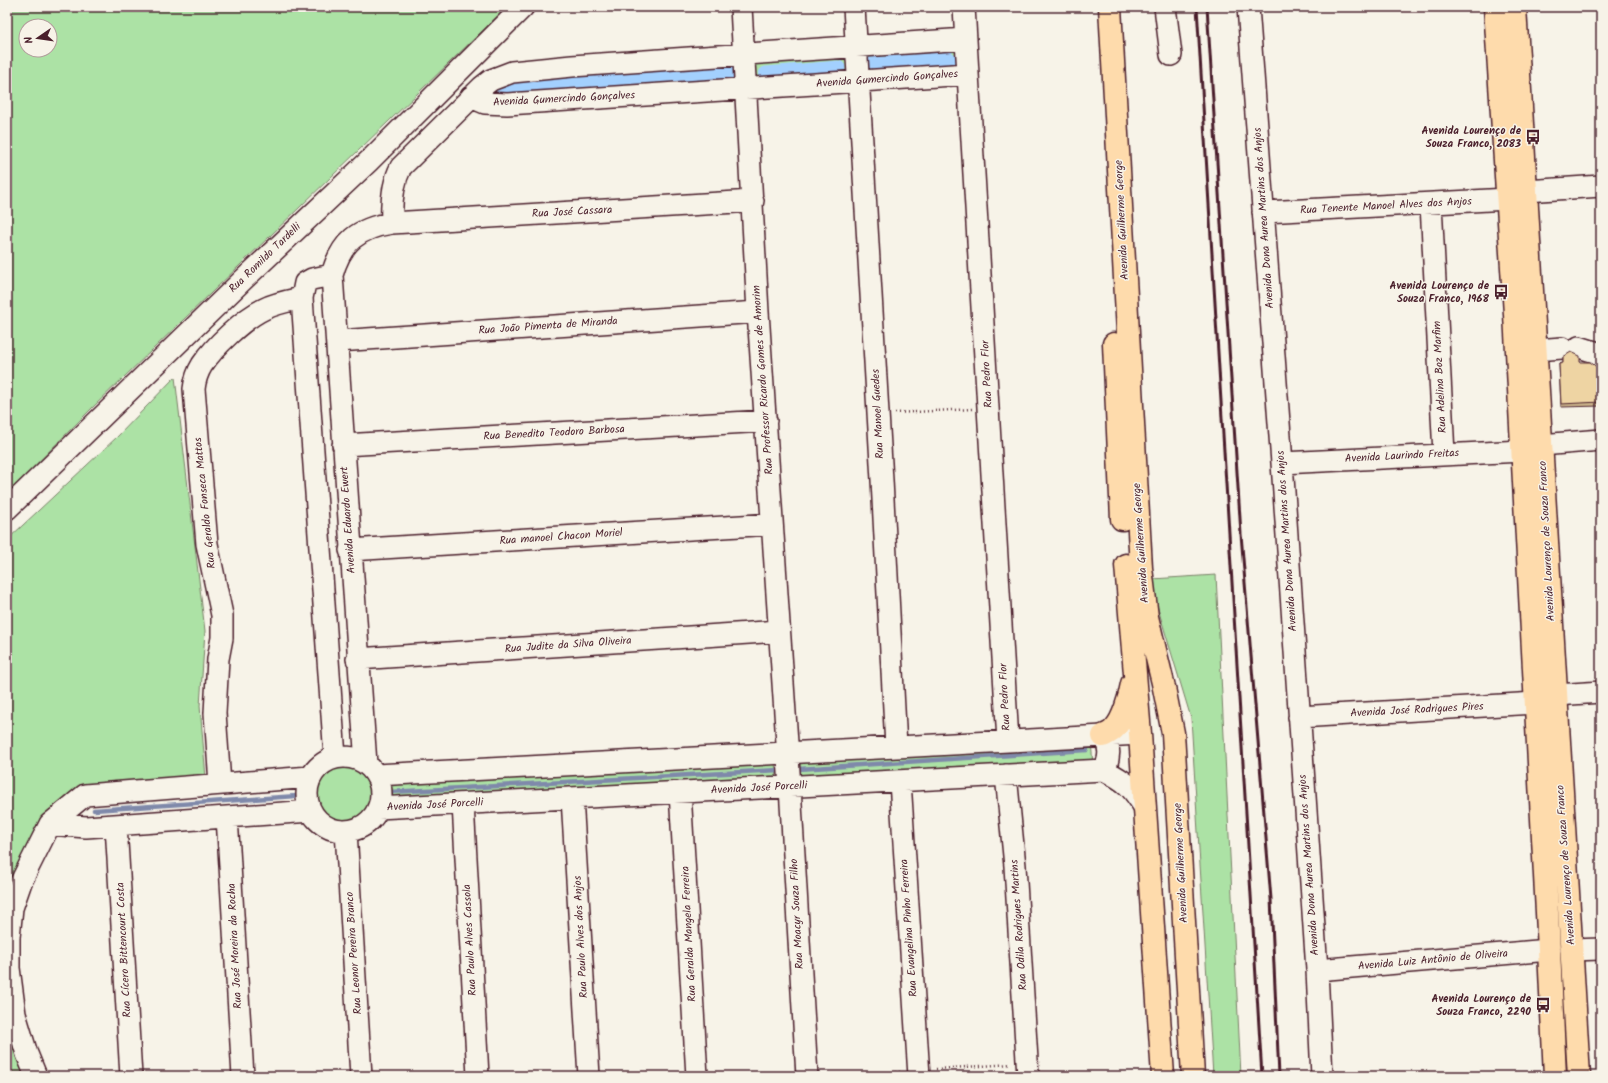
<svg xmlns="http://www.w3.org/2000/svg" width="1608" height="1083" viewBox="0 0 1608 1083" font-family="Kalam,sans-serif">
  <style>
    .green { fill: #ace2a5; stroke: #7b8068; fill-rule: evenodd }
    .lines { fill: none; stroke-linecap: round; stroke-linejoin: round }
    .stream { stroke: #7f89aa; stroke-width: 4.5 }
    .canal { stroke: #a3d0fe; stroke-width: 15 }
    .minor-casing { stroke: #4a1f2b; stroke-width: 24 }
    .major-casing { stroke: #4a1f2b; stroke-width: 25 }
    .highway-casing { stroke: #4a1f2b; stroke-width: 25 }
    .path { stroke: #4a1f2b; stroke-width: 2.5; stroke-dasharray: 1 3; stroke-linecap: butt }
    .minor { stroke: #f7f3e8; stroke-width: 21 }
    .major { stroke: #fedbac; stroke-width: 22 }
    .highway { stroke: #fedbac; stroke-width: 22 }
    .rail { stroke: #4a1f2b; stroke-width: 3 }
    .wall { fill: #cdb68c; stroke: #4a1f2b }
    .building { fill: #eed4a3; stroke: #4a1f2b }
    .labels { text-anchor: middle; dominant-baseline: central; stroke-width: 3; stroke-linejoin: round; paint-order: stroke }
    .street-label { font-size: 11px; fill: #4a1f2b; stroke: #f7f3e8 }
    .poi-label { font-size: 11px; font-weight: bold; fill: #4a1f2b; stroke: #f7f3e8; text-anchor: end }
  </style>
  <rect width="100%" height="100%" fill="#f7f3e8"/>
  <filter id="ink" filterUnits="userSpaceOnUse"><feTurbulence type="fractalNoise" baseFrequency=".025" numOctaves="2"/><feDisplacementMap in="SourceGraphic" scale="8" xChannelSelector="R" yChannelSelector="G"/><feConvolveMatrix kernelMatrix="1 2 1 2 8 2 1 2 1" color-interpolation-filters="sRGB"/></filter>
  <g filter="url(#ink)">
    <path class="green" d="M7 7H507L92 408 7 494ZM26 26H50V50H26Z
      M957 49 961 66 867 75 865 58 870 54Z
      M845 56 850 60V73L759 82C754 75 753 72 756 64L762 61Z
      M736 64 737 82 509 99 498 93 497 88 502 77Z
      M175 377 205 631 200 706 206 778 83 790 7 905V540L117 437Z
      M1216 575 1241 1076H1213L1191 718 1156 602 1152 579Z
      M1091 741 1093 765 795 781 793 761Z
      M775 760 776 780 386 802 385 782Z
      M311 793a32 32 0 1 1 64 0a32 32 0 1 1-64 0Z
      M7 990 30 1076H7Z"/>
    <g class="lines">
      <path class="stream" d="M799 769 1087 750
        M390 792 779 770
        M94 810 297 796"/>
      <path class="canal" d="M869 65 949 59
        M766 74 838 68
        M503 89 729 73"/>
      <g class="minor-casing">
        <path id="minor" d="M741 7 758 312 790 787 807 1076
          M854 7 882 480 896 747
          M964 7 1008 741
          M1165 7 1171 55
          M1248 7 1282 463 1317 970 1322 1076
          M471 97 485 103 507 104 968 74
          M1526 191 1601 186
          M1431 204 1444 454
          M1263 212 1508 199
          M392 223C391 203 392 184 401 167L482 87 491 80 512 72 572 66 966 39
          M332 275 366 764
          M338 341 758 312
          M1579 347 1595 352 1601 359
          M1536 350 1562 348
          M343 445 766 421
          M1541 445 1601 440
          M1282 463 1522 451
          M7 509 243 280 369 161 523 7
          M350 550 772 524
          M357 659 779 631
          M1556 695 1601 692
          M1299 717 1535 703
          M1103 736C1111 747 1110 758 1104 770
          M335 757 302 298 305 283 312 279 332 275C341 242 358 228 392 223L753 201
          M307 794a37 37 0 1 1 74 0a37 37 0 1 1-74 0Z
          M1104 770C1127 782 1131 786 1145 808
          M376 775 1140 734
          M1006 775 1015 866 1028 1076
          M900 781 919 1076
          M220 784 215 713 218 659 222 638V615L207 544 194 389C195 380 197 373 202 365 214 347 243 319 264 309 276 303 288 301 302 298
          M680 792 697 1076
          M572 798 589 1076
          M463 804 478 1076
          M378 808 1104 770
          M227 817 243 1076
          M50 824 86 827 311 811
          M116 825 131 1076
          M346 831 361 1076
          M1571 950 1601 949
          M1317 970 1549 950
          M36 1076 27 1054 15 1014 9 968V937L12 908 21 882 50 824 85 795 310 777"/>
      </g>
      <g class="major-casing">
        <path id="major" d="M1110 7 1141 568 1147 617 1163 683 1173 733 1193 1076
          M1114 344 1122 519
          M1126 565 1140 734 1163 1076
          M1103 736C1107 734 1112 732 1114 729 1123 721 1130 696 1132 684"/>
      </g>
      <g class="highway-casing">
        <path id="highway" d="M1495 7 1515 314 1549 950 1555 1076
          M1515 7 1579 1076"/>
      </g>
      <path class="path" d="M895 413 972 409
        M936 1069 1011 1064
        M839 1076 901 1072"/>
      <use href="#minor" class="minor"/>
      <use href="#major" class="major"/>
      <use href="#highway" class="highway"/>
      <path class="rail" d="M1197 7 1262 1076
        M1207 7 1241 534 1271 899 1279 1076"/>
    </g>
    <path class="wall" d="M1563 357 1597 367H1601V406L1561 407 1559 364 1563 363Z"/>
    <path class="building" d="M1571 352 1580 356V362H1590L1597 367H1601V402L1561 404 1559 364 1563 363V357Z"/>
  </g>
  <defs>
    <g id="bus-bare" transform="scale(1.2)"><path d="M-5-6H5V4H4V6H2V4H-2V6H-4V4H-5ZM-3.5-4V0h7V-4ZM-3.5 1.2v1.5H-2V1.2ZM2 1.2v1.5H3.5V1.2Z" fill="#4a1f2b" stroke="#f7f3e8" stroke-width="2.5" paint-order="stroke"/></g>
  </defs>
  <g fill-rule="evenodd">
    <use href="#bus-bare" x="1533" y="137"/>
    <use href="#bus-bare" x="1501" y="292"/>
    <use href="#bus-bare" x="1543" y="1005"/>
  </g>
  <g class="labels">
    <g class="street-label">
      <text transform="translate(887 79) rotate(-4)">Avenida Gumercindo Gonçalves</text>
      <text transform="translate(564 99) rotate(-3)">Avenida Gumercindo Gonçalves</text>
      <text transform="translate(1386 206) rotate(-3)">Rua Tenente Manoel Alves dos Anjos</text>
      <text transform="translate(572 212) rotate(-3)">Rua José Cassara</text>
      <text transform="translate(1264 218) rotate(-94)">Avenida Dona Aurea Martins dos Anjos</text>
      <text transform="translate(1122 220) rotate(-93)">Avenida Guilherme George</text>
      <text transform="translate(265 258) rotate(-44)">Rua Romildo Tardelli</text>
      <text transform="translate(548 326) rotate(-4)">Rua João Pimenta de Miranda</text>
      <text transform="translate(987 374) rotate(-93)">Rua Pedro Flor</text>
      <text transform="translate(1440 377) rotate(-93)">Rua Adelina Boz Marfim</text>
      <text transform="translate(763 380) rotate(-94)">Rua Professor Ricardo Gomes de Amorim</text>
      <text transform="translate(878 414) rotate(-93)">Rua Manoel Guedes</text>
      <text transform="translate(554 433) rotate(-3)">Rua Benedito Teodoro Barbosa</text>
      <text transform="translate(1402 456) rotate(-3)">Avenida Laurindo Freitas</text>
      <text transform="translate(205 503) rotate(-96)">Rua Geraldo Fonseca Mattos</text>
      <text transform="translate(348 520) rotate(-94)">Avenida Eduardo Ewert</text>
      <text transform="translate(561 537) rotate(-4)">Rua manoel Chacon Moriel</text>
      <text transform="translate(1287 541) rotate(-94)">Avenida Dona Aurea Martins dos Anjos</text>
      <text transform="translate(1547 541) rotate(-93)">Avenida Lourenço de Souza Franco</text>
      <text transform="translate(1141 543) rotate(-94)">Avenida Guilherme George</text>
      <text transform="translate(568 645) rotate(-4)">Rua Judite da Silva Oliveira</text>
      <text transform="translate(1005 697) rotate(-93)">Rua Pedro Flor</text>
      <text transform="translate(1417 710) rotate(-3)">Avenida José Rodrigues Pires</text>
      <text transform="translate(759 788) rotate(-3)">Avenida José Porcelli</text>
      <text transform="translate(435 805) rotate(-3)">Avenida José Porcelli</text>
      <text transform="translate(1181 863) rotate(-93)">Avenida Guilherme George</text>
      <text transform="translate(1309 865) rotate(-94)">Avenida Dona Aurea Martins dos Anjos</text>
      <text transform="translate(1566 865) rotate(-94)">Avenida Lourenço de Souza Franco</text>
      <text transform="translate(797 914) rotate(-93)">Rua Moacyr Souza Filho</text>
      <text transform="translate(1019 925) rotate(-94)">Rua Odila Rodrigues Martins</text>
      <text transform="translate(909 928) rotate(-94)">Rua Evangelina Pinho Ferreira</text>
      <text transform="translate(689 934) rotate(-93)">Rua Geralda Mangela Ferreira</text>
      <text transform="translate(581 937) rotate(-93)">Rua Paulo Alves dos Anjos</text>
      <text transform="translate(470 940) rotate(-93)">Rua Paulo Alves Cassola</text>
      <text transform="translate(235 946) rotate(-93)">Rua José Moreira da Rocha</text>
      <text transform="translate(124 950) rotate(-93)">Rua Cícero Bittencourt Costa</text>
      <text transform="translate(354 953) rotate(-94)">Rua Leonor Pereira Branco</text>
      <text transform="translate(1433 960) rotate(-5)">Avenida Luiz Antônio de Oliveira</text>
    </g>
    <g class="poi-label">
      <text x="1521" y="131">Avenida Lourenço de<tspan x="1521" dy="13">Souza Franco, 2083</tspan></text>
      <text x="1489" y="286">Avenida Lourenço de<tspan x="1489" dy="13">Souza Franco, 1968</tspan></text>
      <text x="1531" y="999">Avenida Lourenço de<tspan x="1531" dy="13">Souza Franco, 2290</tspan></text>
    </g>
  </g>
  <rect width="1608" height="1083" fill="none" stroke="#f7f3e8" stroke-width="24"/>
  <rect x="12" y="12" width="1584" height="1059" fill="none" stroke="#4a1f2b" stroke-width="1.5" filter="url(#ink)"/>
  <g transform="translate(38 38) rotate(257)"><circle r="19" fill="#f7f3e8" stroke="#b29e9c"/>
  <path d="M0-3L7 15L0 10L-7 15Z" fill="#4a1f2b"/>
  <text y="-6" font-size="11" font-weight="bold" text-anchor="middle" fill="#4a1f2b">N</text>
  </g>
</svg>
